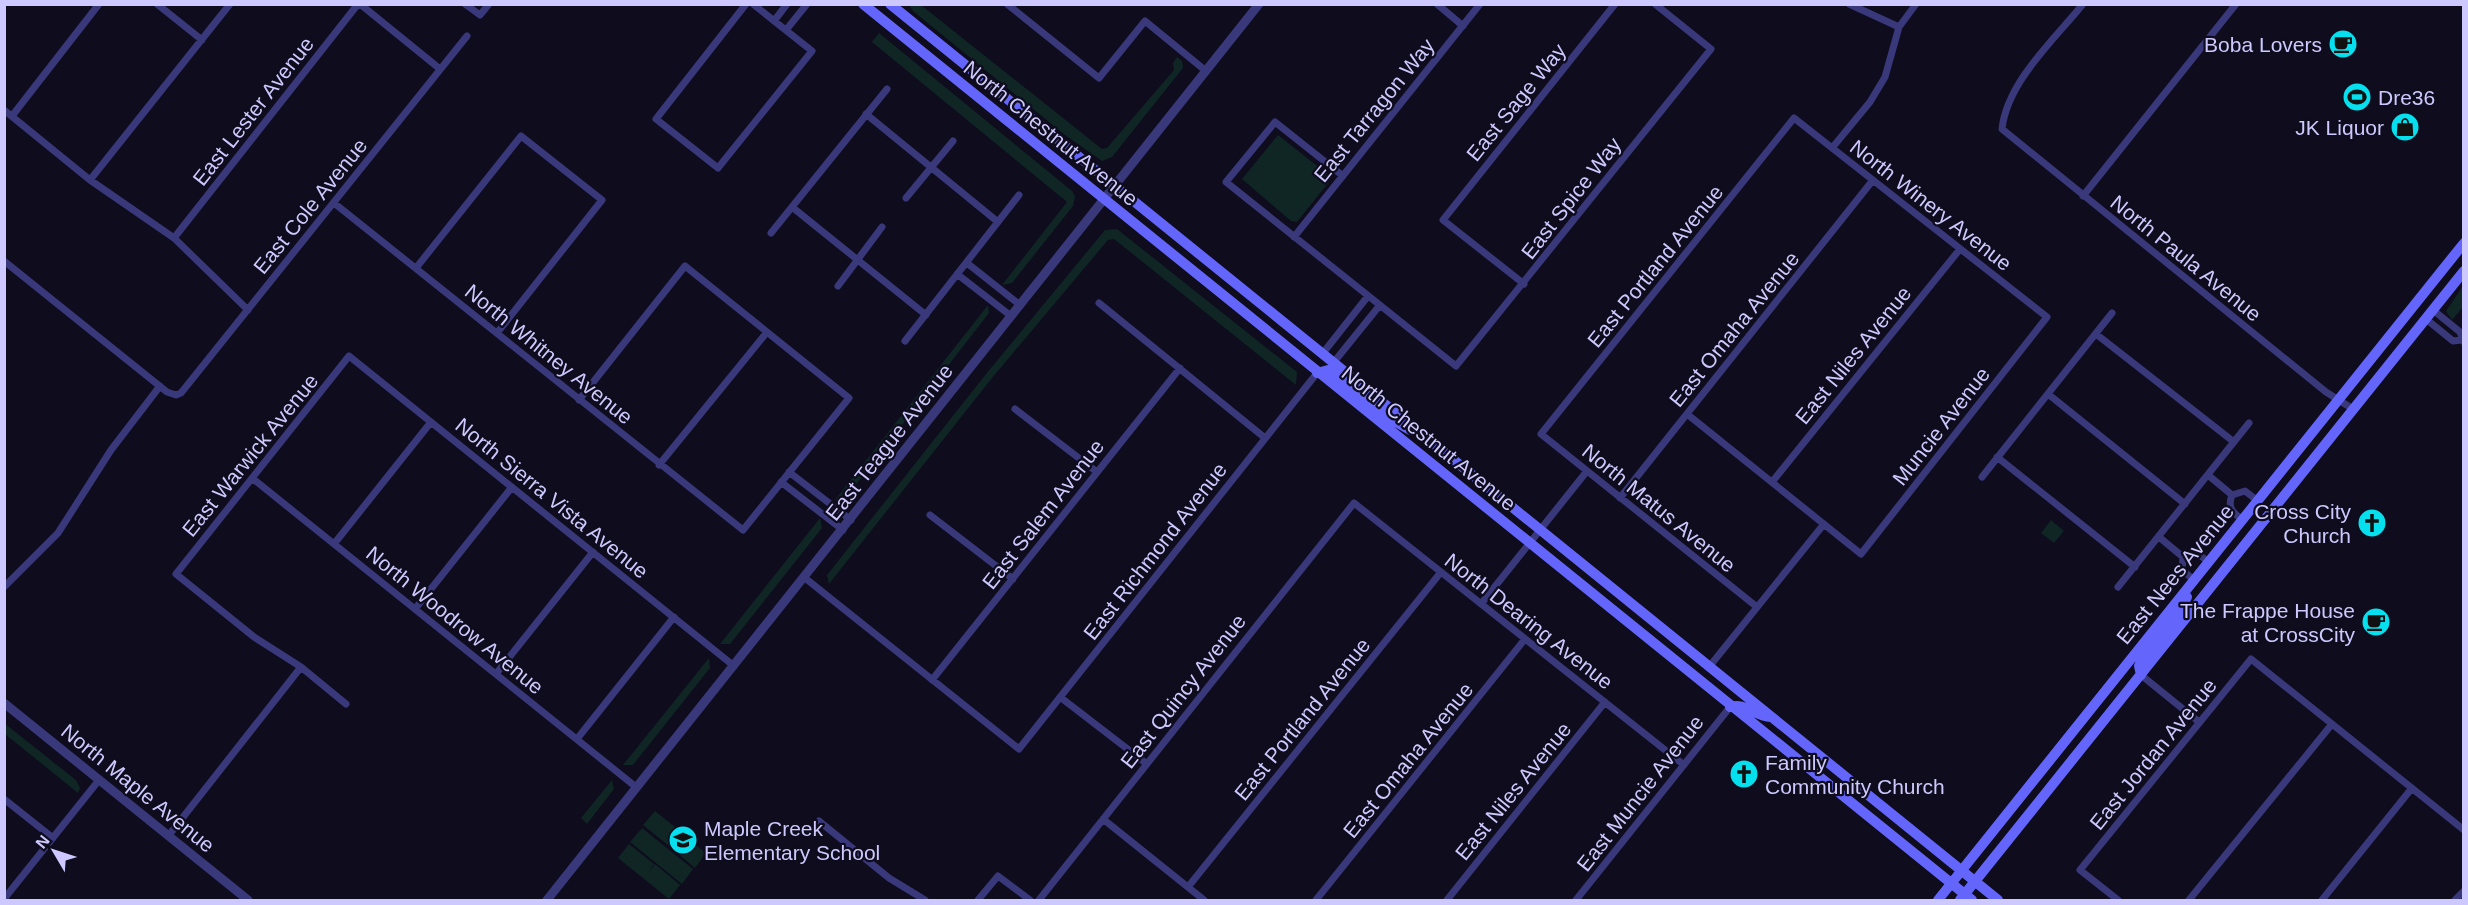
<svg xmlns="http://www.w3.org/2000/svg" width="2468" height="905" viewBox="0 0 2468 905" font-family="Helvetica,sans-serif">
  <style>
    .green { fill: #0f2625 }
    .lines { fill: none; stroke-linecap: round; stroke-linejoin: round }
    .minor { stroke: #38387b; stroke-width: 7 }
    .tertiary { stroke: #38387b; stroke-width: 9 }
    .secondary { stroke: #6365fb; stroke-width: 10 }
    .labels { text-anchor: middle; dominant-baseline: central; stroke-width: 4.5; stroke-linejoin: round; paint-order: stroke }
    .poi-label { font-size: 21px; fill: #cdc9fe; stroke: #0e0c1d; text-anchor: end }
    .street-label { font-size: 21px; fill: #cdc9fe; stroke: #0e0c1d }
  </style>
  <rect width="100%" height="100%" fill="#0e0c1d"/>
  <path class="green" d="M909 5H921L1102 149 1107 148 1174 70 1173 63 1177 57 1182 61 1183 68 1112 157 1102 161 1065 135 913 11Z
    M879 33 1072 191 1075 196 1073 206 1012 283 1002 285 1067 202 872 42Z
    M1278 135 1330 176 1329 182 1297 222 1291 221 1242 179Z
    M1117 229 1297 372 1296 385 1114 239 1108 240 992 378 829 584 827 575 986 374 1105 230Z
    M2463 286V307L2452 320 2446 311Z
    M988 305 989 313 844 500H835Z
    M820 518 822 528 730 644H720Z
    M2051 520 2064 531 2054 543 2041 533Z
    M709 658 710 668 633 765H623Z
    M4 723 76 780 80 788 78 793 5 734Z
    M612 780 614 789 587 824 581 818Z
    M655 811 680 831 669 846 643 825Z
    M642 828 693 869 682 884 630 842Z
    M681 833 706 853 695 868 670 847Z
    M629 844 654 864 647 874 655 864 680 885 669 899 618 858Z"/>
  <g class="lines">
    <path class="minor" d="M157 4 202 40
      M360 4 440 69
      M465 4 480 15 489 4
      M746 4 656 119 718 168 812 51 753 4
      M1007 4 1099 78 1145 21 1206 71
      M1437 4 1463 26
      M1849 4 1899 27
      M2083 4C2054 40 2007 82 2002 129L2326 392 2353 409
      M774 21 787 4
      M786 30 807 4
      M4 110 90 180 174 238 248 310
      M866 114 998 222
      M12 116 99 4
      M1832 148 1870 102 1885 77 1899 27 1916 4
      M1343 176 1275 122 1226 182 1456 366 1711 49 1655 4
      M90 180 230 4
      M2083 196 2236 4
      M906 198 953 141
      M334 203 743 530 849 398 685 266 579 400
      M792 207 926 315
      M771 233 887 89
      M1294 237 1480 4
      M174 238 358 4
      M4 261 167 392 176 395 181 393 467 36
      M967 263 1020 305
      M416 268 521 136 602 200 497 333
      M957 274 1011 316
      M1524 284 1443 220 1615 4
      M838 286 882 227
      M1099 303 1265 438
      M2433 310 2460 332 2464 342
      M2426 319 2453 341 2461 340
      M2096 334 2234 442
      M905 341 1019 195
      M1323 353 1368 296
      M1334 362 1380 305
      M2048 394 2185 504
      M1015 409 1097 472
      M1687 414 1861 554 2047 317 1794 118 1541 434 1757 607
      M1997 457 2135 567
      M659 465 767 332
      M789 472 851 520
      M2208 475 2232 495
      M1982 477 2112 313
      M252 478 636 787
      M781 482 843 530
      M1772 482 1960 249
      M1620 498 1873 180
      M930 515 1013 579
      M2243 520C2233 513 2227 508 2232 495L2245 491 2258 501
      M2159 537 2183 557
      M334 544 431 422
      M805 578 1019 749 1317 373
      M2194 580 2182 570 2183 557 2195 552 2209 562
      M4 587 58 533 111 450 160 386
      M2118 587 2249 423
      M1481 604 1587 471
      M415 609 512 487
      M1709 667 1824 524
      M496 674 593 552
      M2141 675 2199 722
      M932 680 1180 368
      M1060 697 1147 764
      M346 704 301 667 254 637 176 574 349 356 734 666
      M577 739 674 617
      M4 799 53 838
      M1103 819 1204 900
      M819 821 889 878 925 900
      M169 835 301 667
      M1188 887 1441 572
      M4 899 99 780
      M978 900 998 876 1030 900
      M1039 900 1354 503 1684 765
      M1316 900 1525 639
      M1447 900 1605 702
      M1576 900 1730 707
      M2118 900 2080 870 2251 659 2464 830
      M2189 900 2332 724
      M2322 900 2412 788
      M2455 900 2464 891"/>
    <path class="tertiary" d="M4 703 248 900
      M547 900 1259 4"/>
    <path class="secondary" d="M863 4 1972 900
      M890 4 1998 900
      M1317 373 1328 370 1385 416 1410 430
      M2141 675 2139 666 2142 659 2179 613 2187 597
      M1730 707C1745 702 1754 716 1771 717
      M1938 900 2464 243
      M1960 900 2464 271"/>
  </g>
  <defs>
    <g id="cafe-disc" transform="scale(1.5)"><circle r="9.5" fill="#06dfed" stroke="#0e0c1d"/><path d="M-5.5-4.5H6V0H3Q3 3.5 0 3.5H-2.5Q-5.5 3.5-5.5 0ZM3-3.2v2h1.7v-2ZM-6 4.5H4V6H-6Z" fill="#111"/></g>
    <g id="stadium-disc" transform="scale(1.5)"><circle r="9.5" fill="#06dfed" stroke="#0e0c1d"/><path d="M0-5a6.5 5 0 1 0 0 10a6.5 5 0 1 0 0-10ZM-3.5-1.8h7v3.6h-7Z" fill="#111"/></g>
    <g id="shop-disc" transform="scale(1.5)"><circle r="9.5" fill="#06dfed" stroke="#0e0c1d"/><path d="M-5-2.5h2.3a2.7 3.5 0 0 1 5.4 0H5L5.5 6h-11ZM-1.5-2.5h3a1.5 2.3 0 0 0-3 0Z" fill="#111"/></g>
    <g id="church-disc" transform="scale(1.5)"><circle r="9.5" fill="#06dfed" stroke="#0e0c1d"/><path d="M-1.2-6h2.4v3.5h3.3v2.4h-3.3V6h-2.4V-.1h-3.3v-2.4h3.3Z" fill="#111"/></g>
    <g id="school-disc" transform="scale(1.5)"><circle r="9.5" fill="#06dfed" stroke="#0e0c1d"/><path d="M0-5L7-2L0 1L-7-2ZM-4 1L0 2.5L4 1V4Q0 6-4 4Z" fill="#111"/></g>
  </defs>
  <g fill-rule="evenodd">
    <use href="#cafe-disc" x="2343" y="44"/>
    <use href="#stadium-disc" x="2357" y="97"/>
    <use href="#shop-disc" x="2405" y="127"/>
    <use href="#church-disc" x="2372" y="523"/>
    <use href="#cafe-disc" x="2376" y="622"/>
    <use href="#church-disc" x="1744" y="774"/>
    <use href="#school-disc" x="683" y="840"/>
  </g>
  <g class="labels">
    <g class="poi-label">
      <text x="2322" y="44">Boba Lovers</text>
      <text x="2378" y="97" text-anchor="start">Dre36</text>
      <text x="2384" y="127">JK Liquor</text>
      <text x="2351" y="511">Cross City<tspan x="2351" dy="24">Church</tspan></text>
      <text x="2355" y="610">The Frappe House<tspan x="2355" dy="24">at CrossCity</tspan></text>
      <text x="1765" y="762" text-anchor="start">Family<tspan x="1765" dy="24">Community Church</tspan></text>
      <text x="704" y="828" text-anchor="start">Maple Creek<tspan x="704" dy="24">Elementary School</tspan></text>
    </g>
    <g class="street-label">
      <text transform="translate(1516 102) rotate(-51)">East Sage Way</text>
      <text transform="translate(1374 110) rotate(-51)">East Tarragon Way</text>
      <text transform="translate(253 111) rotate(-52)">East Lester Avenue</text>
      <text transform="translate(1051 133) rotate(39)">North Chestnut Avenue</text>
      <text transform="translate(1571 198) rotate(-52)">East Spice Way</text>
      <text transform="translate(1931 205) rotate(38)">North Winery Avenue</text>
      <text transform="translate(310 206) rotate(-51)">East Cole Avenue</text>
      <text transform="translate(2186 258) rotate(39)">North Paula Avenue</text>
      <text transform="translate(1655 266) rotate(-51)">East Portland Avenue</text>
      <text transform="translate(1734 329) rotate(-51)">East Omaha Avenue</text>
      <text transform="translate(549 354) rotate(39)">North Whitney Avenue</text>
      <text transform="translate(1853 355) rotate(-51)">East Niles Avenue</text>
      <text transform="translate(1941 426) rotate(-52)">Muncie Avenue</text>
      <text transform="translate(1429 438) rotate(39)">North Chestnut Avenue</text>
      <text transform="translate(889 442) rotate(-52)">East Teague Avenue</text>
      <text transform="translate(250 455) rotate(-51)">East Warwick Avenue</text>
      <text transform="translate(552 498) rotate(39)">North Sierra Vista Avenue</text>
      <text transform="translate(1659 508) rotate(39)">North Matus Avenue</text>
      <text transform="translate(1043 514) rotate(-52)">East Salem Avenue</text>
      <text transform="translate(1155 551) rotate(-52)">East Richmond Avenue</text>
      <text transform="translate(2175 574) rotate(-51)">East Nees Avenue</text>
      <text transform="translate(455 620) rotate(39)">North Woodrow Avenue</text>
      <text transform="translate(1529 621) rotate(38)">North Dearing Avenue</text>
      <text transform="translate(1183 691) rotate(-52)">East Quincy Avenue</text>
      <text transform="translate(1302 719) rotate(-51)">East Portland Avenue</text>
      <text transform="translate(2153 754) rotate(-51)">East Jordan Avenue</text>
      <text transform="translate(1408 760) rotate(-51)">East Omaha Avenue</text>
      <text transform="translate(138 788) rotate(39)">North Maple Avenue</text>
      <text transform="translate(1513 791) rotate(-51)">East Niles Avenue</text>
      <text transform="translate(1640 793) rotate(-52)">East Muncie Avenue</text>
    </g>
  </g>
  <rect width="2468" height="905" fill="none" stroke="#cdc9fe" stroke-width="12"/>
  <g transform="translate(54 851) rotate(309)" stroke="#0e0c1d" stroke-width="4.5" paint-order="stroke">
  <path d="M0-4.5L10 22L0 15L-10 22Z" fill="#cdc9fe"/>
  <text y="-9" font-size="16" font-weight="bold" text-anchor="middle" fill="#cdc9fe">N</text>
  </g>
</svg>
